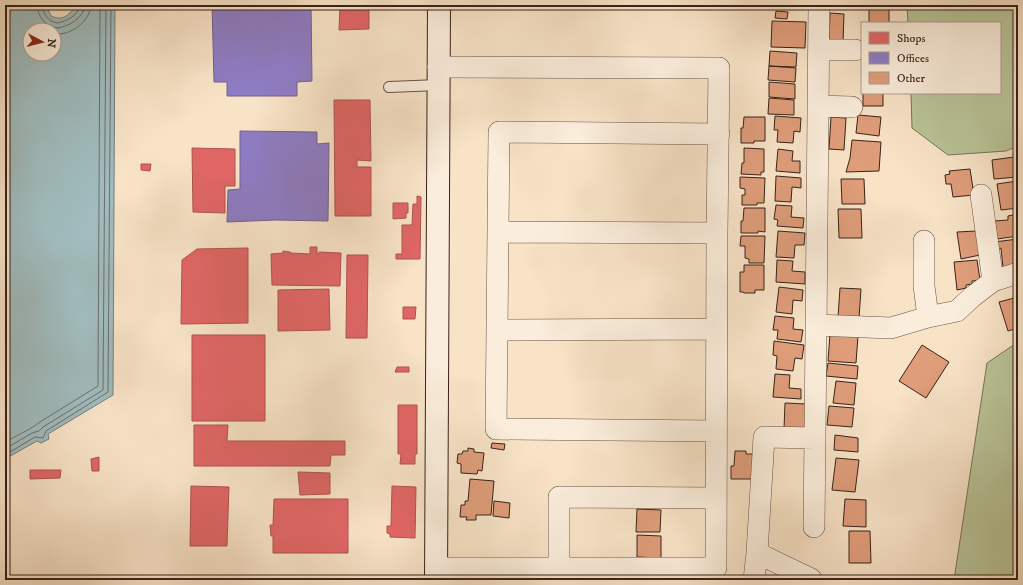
<svg xmlns="http://www.w3.org/2000/svg" width="1023" height="585" viewBox="0 0 1023 585" font-family="'IM FELL DW Pica',serif">
  <style>
    .green { fill: #b9c498; stroke: #787359 }
    .water { fill: #a0bcbe; stroke: #767e7c; fill-rule: evenodd }
    .shops { fill: #e06666; stroke: #ae524f }
    .offices { fill: #8e7cc3; stroke: #746190 }
    .lines { fill: none; stroke-linecap: round; stroke-linejoin: round }
    .shore { stroke: #6c6f6c; stroke-width: 1 }
    .building { fill: #df9d7a; stroke: #38221a }
    .lane-casing { stroke: #685245; stroke-width: 12 }
    .street-casing { stroke: #685245; stroke-width: 22 }
    .secondary-casing { stroke: #38221a; stroke-width: 24 }
    .lane { stroke: #faeddb; stroke-width: 10 }
    .street { stroke: #faeddb; stroke-width: 21 }
    .secondary { stroke: #faeddb; stroke-width: 22 }
  </style>
  <rect width="100%" height="100%" fill="#f8e3c7"/>
  <filter id="stains"><feTurbulence type="fractalNoise" baseFrequency=".005" numOctaves="4"/><feColorMatrix values="0 0 0 0 .2 0 0 0 0 .09 0 0 0 0 .02 0 0 0 .5 -.17"/></filter>
  <radialGradient id="worn" r=".72"><stop offset=".6" stop-color="#630" stop-opacity="0"/><stop offset="1" stop-color="#630" stop-opacity=".3"/></radialGradient>
  <path class="green" d="M907 5H1018V146L1006 151 948 155 912 128 911 93H1000V23H908Z
    M1018 342V580H954L987 363Z"/>
  <path class="water" d="M5 5H46L51 16C64 22 69 14 77 5H115L113 395 48 434 49 439 41 443 37 441 5 459ZM30 30H54V54H30Z"/>
  <path class="shops" d="M340 5H369V29L339 30Z
    M334 100H370L371 161 357 160V167H371V216H335Z
    M192 148 235 149V186H225V213L193 212Z
    M141 164H151L150 171 141 170Z
    M417 196 421 197 420 259H396V254H402V225H412L413 204H417Z
    M393 203H408V213H406V218L393 219Z
    M310 247H317V254H319V252L341 253 340 286 272 285 271 254 283 253V251L290 252 291 253 310 254Z
    M248 248V323L181 324 182 260 197 249Z
    M347 255H368L367 338H346Z
    M329 289 330 330 278 331V290Z
    M403 307H416L415 319H403Z
    M192 335H265V421H192Z
    M397 367H409V372H395Z
    M398 405H417V454H415V464H400L401 454H398Z
    M194 425H228L227 441H345V455H331L330 466H194Z
    M99 457V471H92L91 459Z
    M30 470H61L60 478 30 479Z
    M298 472 330 473V494L300 495Z
    M191 486 229 487 227 546H190Z
    M392 486 416 487 415 538 390 537V534L387 533V526H391Z
    M274 499H348V553H273V536H271L270 525H273Z"/>
  <path class="offices" d="M212 5H311L312 81 297 82V96H227V82H214Z
    M240 131 317 132V144L329 143 328 221 276 220 227 222 228 190 240 189Z"/>
  <g class="lines">
    <path class="shore" d="M37 5C38 17 45 26 58 28 69 26 84 18 85 5
      M42 5C43 15 48 21 57 23 67 21 78 16 80 5
      M54 34C70 36 90 22 91 5
      M5 442C16 436 31 429 40 422L98 386 100 5
      M5 449 32 433 39 431 43 427 103 390 106 5
      M5 455 35 437 43 438 46 431 108 392 111 5"/>
  </g>
  <path class="building" d="M869 6H889V23H869Z
    M776 11 788 12 787 19 775 18Z
    M830 13 844 14 843 43H829Z
    M772 21 806 22 805 48 771 47Z
    M770 51 797 53 796 67 769 66Z
    M769 66 796 68 795 82 768 80Z
    M769 82 795 84V99L769 97Z
    M863 93H883V106H863Z
    M769 98 794 100V115L768 114Z
    M858 115 881 117 879 136 856 133Z
    M775 116 801 118 800 132 794 131 793 143 777 142 778 130H774Z
    M744 117H765V141H754V143H741V128H743Z
    M831 117 846 118 844 150 829 149Z
    M852 140 881 142 879 171 846 172 850 158Z
    M744 148 764 149V172H761V175L741 174 742 163H744Z
    M778 149 793 151 792 161H800V173L776 171Z
    M1014 157 1017 177 994 179 992 160Z
    M970 169 974 195 953 197 951 184H946L945 175 950 174 949 171Z
    M776 176 801 178V188L792 187 791 202 775 201Z
    M740 177 765 178 764 203H757V205H742V195H745V189L740 188Z
    M841 179H864L865 204H842Z
    M1017 181 1018 208 1001 210 997 184Z
    M776 205 792 206 791 217 804 218 803 228 777 226 778 220 774 219Z
    M744 208H765V232L758 231V233H741V221H743Z
    M838 209H861L862 238H839Z
    M1018 214V236L997 239 995 221 1008 220V216Z
    M778 231 805 233 804 245H795L794 258 776 257Z
    M977 231 980 255 961 259 957 232Z
    M741 236H765L764 263H749V259L745 258V246H740Z
    M1018 239V266L1003 268 1001 248 999 249 994 242Z
    M777 260 793 261 792 271 805 272V284L776 282Z
    M977 260 980 280 972 281V284L966 285V288L957 290 954 262Z
    M744 265H764V290H755V293H744L743 292H740V272H744Z
    M779 287 803 290 802 301 793 300 792 314 776 312Z
    M840 288 861 289 859 318 838 317Z
    M1018 297V328L1008 331 999 302Z
    M775 316 794 318 793 329 803 330 801 342 777 339 778 330H773Z
    M830 334 858 336 856 363 828 361Z
    M774 341 804 345 802 359 795 358 793 371 776 369 777 356 773 355Z
    M922 345 949 362 926 398 899 381Z
    M828 363 858 366 857 379 826 376Z
    M775 374 790 375 789 388 801 389V399L773 397Z
    M836 381 856 383 854 405 833 403Z
    M785 403 806 404 805 430 784 429Z
    M829 406 854 408 852 427 827 425Z
    M835 435 858 438V452L834 450Z
    M492 443 505 444 504 450 491 448Z
    M468 448 474 449V452L484 453 482 471 478 470 477 474 461 473V464L457 463 458 454H462L463 451H468Z
    M735 451H746V454H754L753 479H731V466H734Z
    M836 458 859 460 855 492 832 490Z
    M470 479 494 481 491 515H476V520H466L467 517H460L461 505H465V501H468Z
    M845 499 866 500V527L843 526Z
    M494 501 510 503 509 518 493 516Z
    M637 509 661 510 660 532H636Z
    M849 531H870L871 563H849Z
    M637 535 661 536V558L637 557Z"/>
  <g class="lines">
    <g class="lane-casing">
      <path id="lane" d="M389 87 439 85"/>
    </g>
    <g class="street-casing">
      <path id="street" d="M819 50H855
        M818 106 852 107
        M981 195 993 281
        M498 232 717 233
        M924 241V286L928 317
        M816 325 891 328 928 317 957 311 972 297 993 281 1018 273
        M497 330 717 329
        M716 431 496 429 499 132 719 134
        M814 527 815 438
        M757 553 811 579
        M436 568H716L717 233 719 68 438 67
        M559 568V497L716 498
        M754 580 757 553 764 437 815 438 819 5"/>
    </g>
    <g class="secondary-casing">
      <path id="secondary" d="M436 580 439 5"/>
    </g>
    <use href="#lane" class="lane"/>
    <use href="#street" class="street"/>
    <use href="#secondary" class="secondary"/>
  </g>
  <rect width="1023" height="585" fill="none" stroke="#f8e3c7" stroke-width="20"/>
  <rect x="6" y="6" width="1011" height="573" fill="none" stroke="#38221a" stroke-width="2"/>
  <rect x="10" y="10" width="1003" height="565" fill="none" stroke="#38221a"/>
  <rect x="861" y="22" width="140" height="72" fill="#faeddb" stroke="#ac9c8e"/>
  <rect x="869" y="32" width="20" height="12" fill="#e06666" stroke="#ac9c8e"/>
  <text x="897" y="42" font-size="12" fill="#38221a">Shops</text>
  <rect x="869" y="52" width="20" height="12" fill="#8e7cc3" stroke="#ac9c8e"/>
  <text x="897" y="62" font-size="12" fill="#38221a">Offices</text>
  <rect x="869" y="72" width="20" height="12" fill="#df9d7a" stroke="#ac9c8e"/>
  <text x="897" y="82" font-size="12" fill="#38221a">Other</text>
  <g transform="translate(42 42) rotate(97)"><circle r="19" fill="#faeddb" stroke="#ac9c8e"/>
  <path d="M0-3L7 15L0 10L-7 15Z" fill="#8f2418"/>
  <text y="-6" font-size="11" font-weight="bold" text-anchor="middle" fill="#38221a">N</text>
  </g>
  <rect width="100%" height="100%" filter="url(#stains)"/>
  <rect width="100%" height="100%" fill="url(#worn)"/>
</svg>
